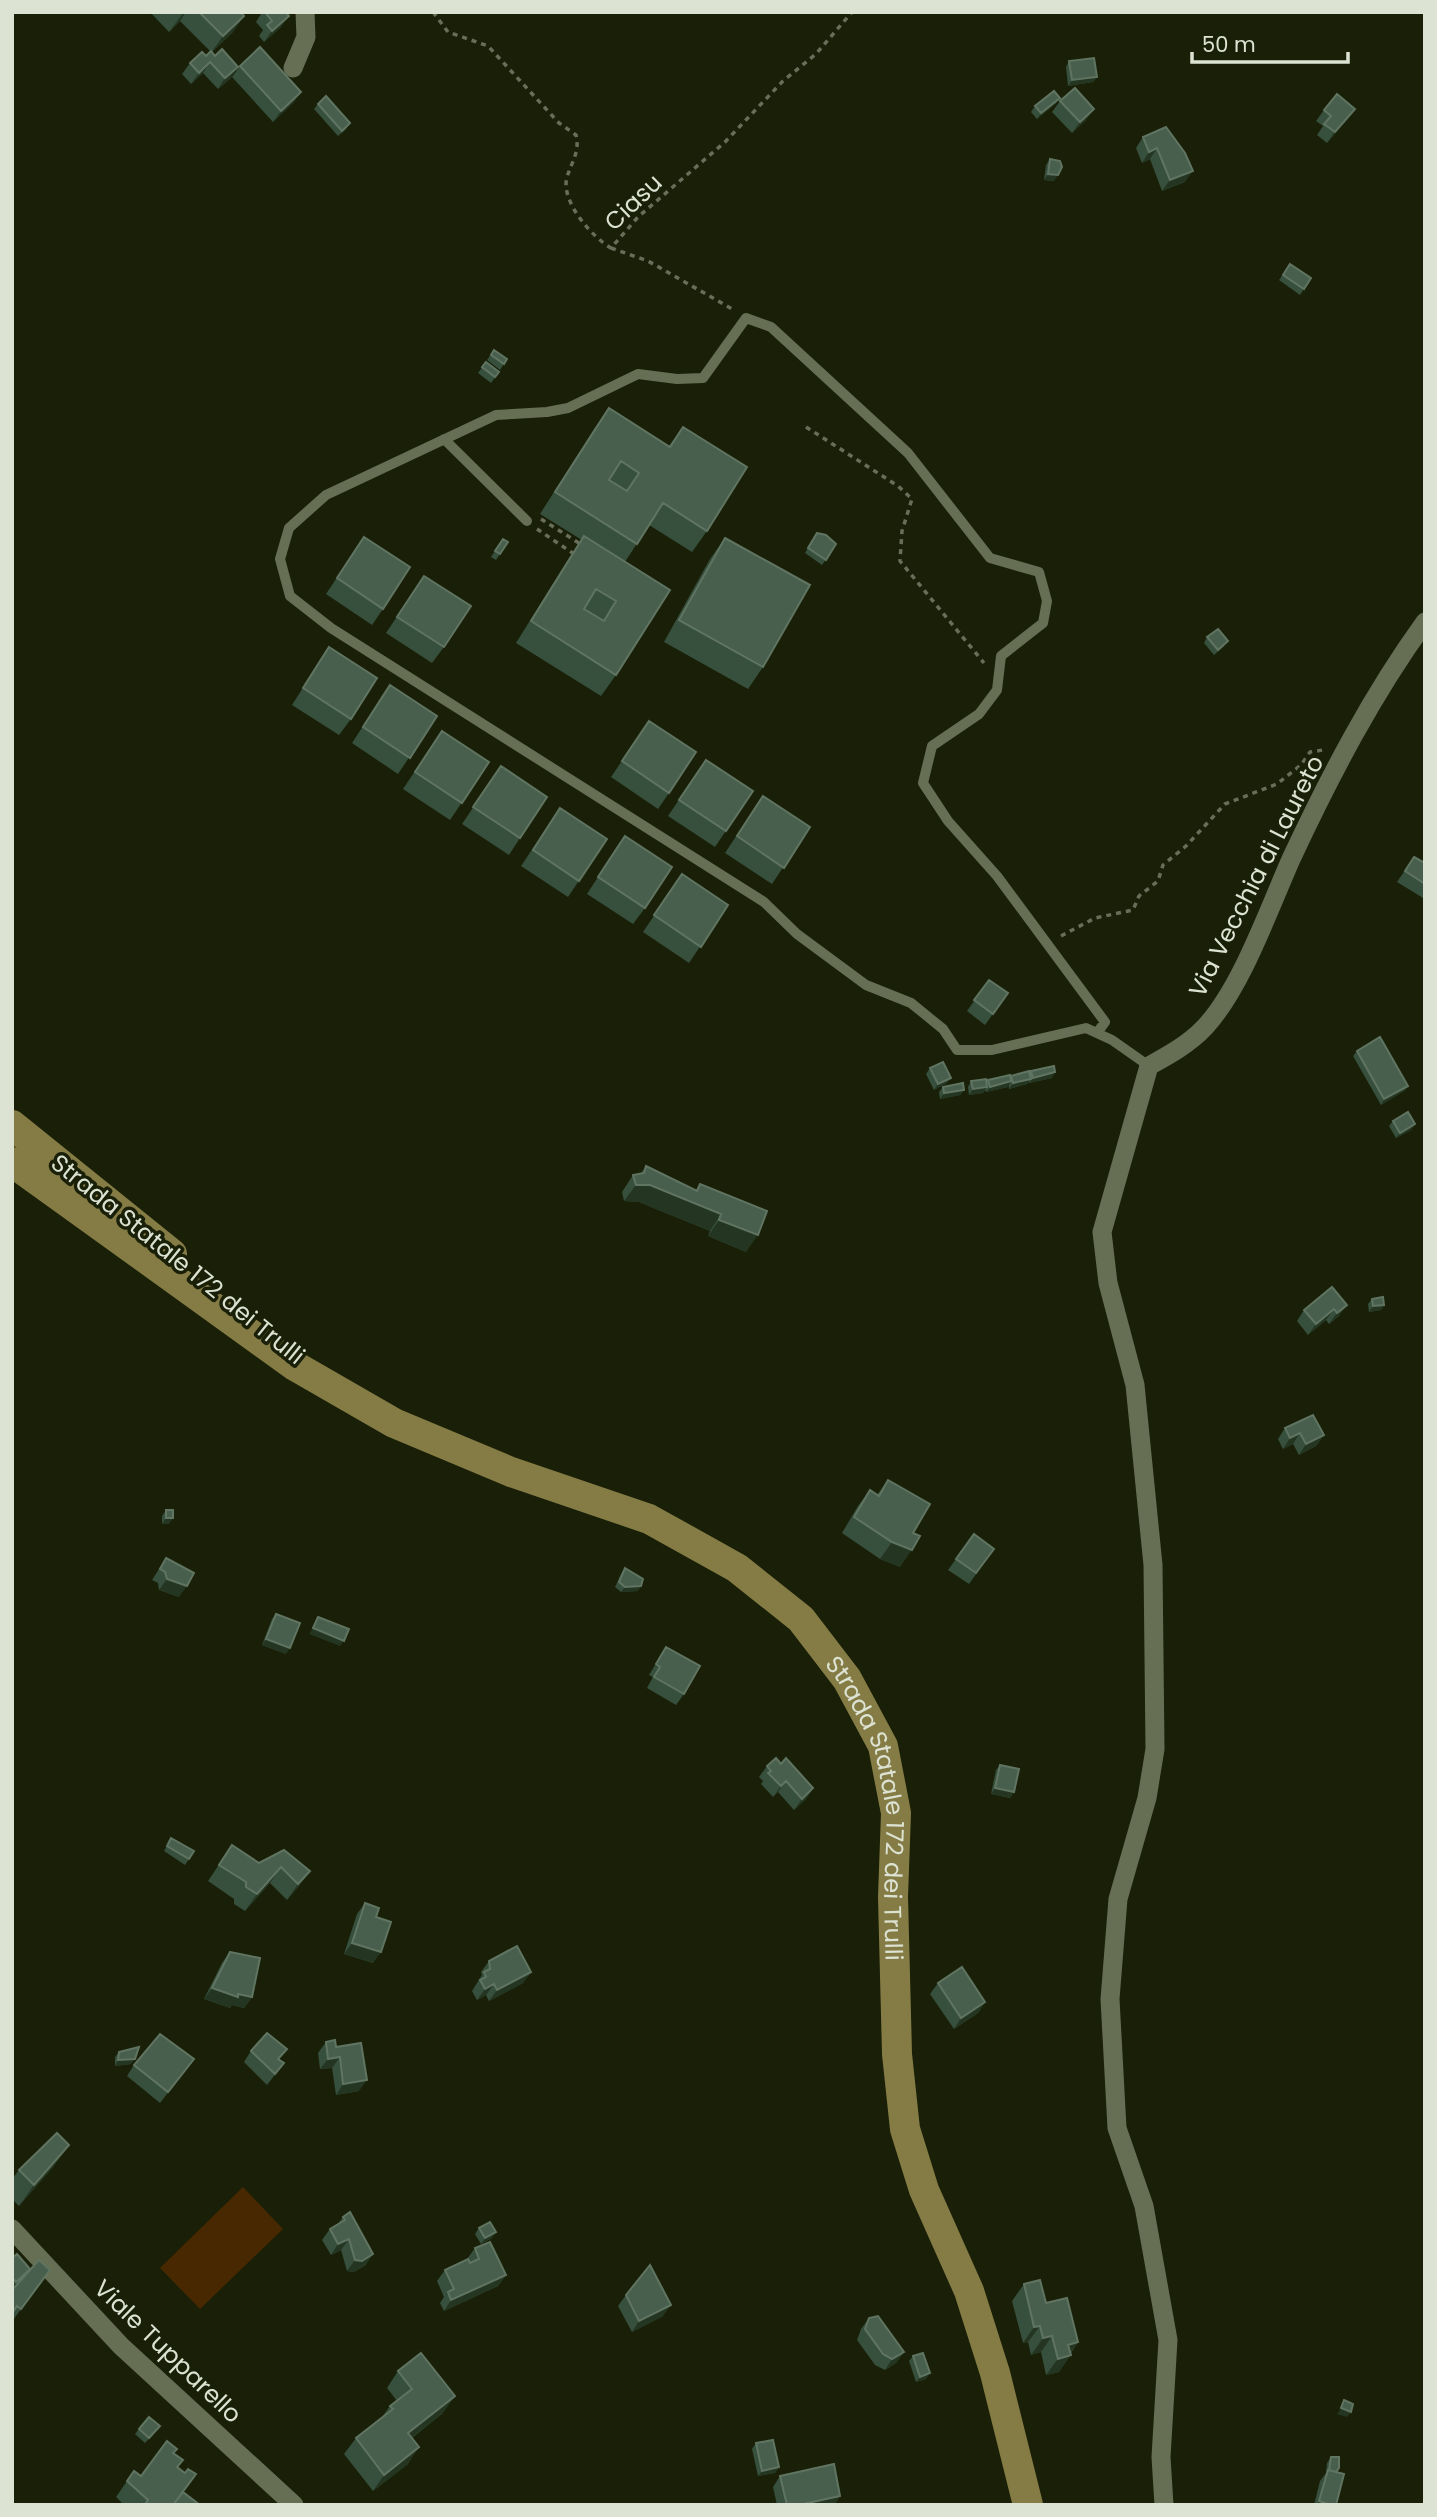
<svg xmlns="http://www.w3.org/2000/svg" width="1437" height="2517" viewBox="0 0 1437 2517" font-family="Poppins,sans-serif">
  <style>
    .green { fill: #482801 }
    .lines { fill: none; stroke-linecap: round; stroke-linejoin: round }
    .path { stroke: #686e59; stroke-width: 3.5; stroke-dasharray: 5 5; stroke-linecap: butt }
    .lane { stroke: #666f53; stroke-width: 10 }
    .street { stroke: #666f53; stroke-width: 19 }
    .primary { stroke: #857c45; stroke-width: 30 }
    .wall { fill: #374f3d }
    .shaded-wall { fill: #243621 }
    .building { fill: #495f4d; stroke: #607462; stroke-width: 2; fill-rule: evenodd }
    .labels { text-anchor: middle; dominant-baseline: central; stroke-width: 7; stroke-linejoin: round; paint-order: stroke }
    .street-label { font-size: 24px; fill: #dde3d3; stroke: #192007 }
  </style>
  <rect width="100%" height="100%" fill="#192007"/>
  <path class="green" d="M243 2187 283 2229 200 2309 160 2268Z"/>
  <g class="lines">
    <path class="path" d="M433 12 448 32 488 46 559 123 576 135C580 152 572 161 567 177 560 201 592 237 611 248L638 217 725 142 783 81 816 54 852 12
      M611 248 648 261 734 310
      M806 427 898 486 912 499 902 531 900 561 984 663
      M541 519 582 545
      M537 529 577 556
      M1061 936 1095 918 1133 910 1139 896 1158 881 1163 865 1186 846 1225 804 1277 784 1301 765 1310 752 1323 750"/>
    <path class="lane" d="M444 439 527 521
      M1097 1033 1105 1022 997 876 948 821 923 783 932 746 979 714 997 690 1001 656 1043 623 1047 601 1039 572 990 558 908 453 771 327 746 318 703 378 677 379 638 374 568 408 547 412 496 415 326 495 289 528 280 559 290 596 331 628 764 902 797 934 866 985 911 1003 943 1029 957 1050H992L1086 1028 1112 1040 1149 1066"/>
    <path class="street" d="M293 68 306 37 305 12
      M12 2229 121 2346 294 2505
      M1164 2505 1161 2457 1168 2340 1144 2206 1117 2128 1110 1999 1118 1899 1147 1798 1155 1749 1153 1565 1135 1385 1108 1283 1102 1232 1149 1066C1169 1055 1189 1044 1205 1027 1242 987 1269 908 1292 857 1330 776 1372 695 1425 622"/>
    <g class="primary">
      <path d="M12 1125 172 1254"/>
      <path id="s1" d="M12 1162 295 1366 394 1423 511 1472 649 1519 737 1568 801 1619 847 1679 883 1746 896 1813 893 1897 897 2054 905 2129 924 2190 969 2291 995 2373 1028 2505"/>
    </g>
  </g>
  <path class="wall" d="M150 12H240L244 16 232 33 212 52 231 78 218 89 203 73 191 84 182 74 190 63 206 56 211 52 180 21 169 32Z
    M260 12H285L281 27 264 42 259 36 263 30 256 22 261 14Z
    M1069 61 1097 77 1093 82 1068 86 1066 67Z
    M240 66 301 92 293 103 273 122 232 77Z
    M1060 101 1086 120 1072 133 1052 112Z
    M1056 103 1037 119 1031 112 1035 106Z
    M318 104 350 123 346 129 338 136 314 109Z
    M1355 109 1327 143 1317 135 1323 126 1316 121 1324 110Z
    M1166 127 1185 182 1162 191 1150 159 1142 163 1136 148 1143 137Z
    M1050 159 1054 181 1044 180 1046 165Z
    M1290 264 1311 278 1300 295 1279 280Z
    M494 350 507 359 500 370 487 360Z
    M486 362 499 372 491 383 478 373Z
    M609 408 669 446 683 427 707 531 692 552 649 525 625 562 616 675 601 696 516 643 569 558 582 540 540 514 594 429Z
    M817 533 836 544 822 565 805 553Z
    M364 537 383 609 372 625 326 594Z
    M725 538 763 667 748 689 664 642 710 559Z
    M503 539 508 542 496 560 491 557Z
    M424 576 444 647 432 663 386 633Z
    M1207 637 1224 646 1214 655 1204 643Z
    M329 647 351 719 339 735 292 705Z
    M390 685 437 716 398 774 352 743Z
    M649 721 669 793 658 809 611 777Z
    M442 731 489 762 450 820 403 789Z
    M706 760 753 791 715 847 668 816Z
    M501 766 520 838 509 855 462 824Z
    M560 808 607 839 568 897 521 866Z
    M752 812 810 827 772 884 725 853Z
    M614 852 645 908 633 924 587 894Z
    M1414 857 1425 863V896L1423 898 1397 882Z
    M682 874 728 905 689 963 643 932Z
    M989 980 1008 993 985 1025 967 1011Z
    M1357 1051 1408 1086 1404 1091 1381 1105 1353 1056Z
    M930 1068 947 1083 934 1090 926 1074Z
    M1031 1071 1052 1078 1029 1083V1081L1027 1084 1009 1089V1085L1008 1087 986 1092 985 1090 983 1093 969 1095 968 1087 971 1081 986 1083 988 1080 1010 1077 1011 1076 1029 1074Z
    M943 1087 964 1090 960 1095 940 1099 939 1092Z
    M1393 1121 1415 1124 1411 1130 1396 1138 1389 1126Z
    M646 1166 696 1190 700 1184 746 1252 708 1236 710 1231 639 1202 624 1201 622 1192 633 1175 641 1173Z
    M1332 1287 1339 1316 1329 1324 1326 1320 1308 1335 1297 1321 1304 1310Z
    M1372 1299 1384 1305 1381 1310 1369 1312 1368 1304Z
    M1285 1428 1324 1435 1316 1446 1299 1455 1293 1444 1283 1449 1278 1439Z
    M888 1480 913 1533 900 1567 880 1559 842 1533 858 1506 870 1490 877 1495Z
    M166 1510 169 1524H162V1516Z
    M974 1534 994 1549 969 1584 948 1570Z
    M166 1558 179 1597 159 1590 158 1583 152 1580Z
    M625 1568 638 1591 621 1592 615 1587 621 1574Z
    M276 1614 286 1654 262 1645 272 1619Z
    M666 1647 684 1694 676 1705 647 1688 653 1677 649 1675Z
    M781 1764 813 1788 806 1799 794 1810 778 1792 773 1797 761 1784 763 1781 759 1777 767 1766Z
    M1000 1765 1014 1792 1010 1798 991 1794 996 1770Z
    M171 1838 189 1859 185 1865 164 1851Z
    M232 1845 259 1863 310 1871 298 1887 287 1900 270 1883 245 1911 234 1904V1899L208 1881Z
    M365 1903 373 1963 344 1954 357 1914Z
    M230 1952 252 1997 244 2008 232 2005 230 2008 204 1999 222 1963Z
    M489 1961 531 1972 523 1983 489 2001 486 1995 477 2000 472 1991 482 1975 481 1972Z
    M938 1983 985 2002 978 2013 954 2029 930 1994Z
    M326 2042 336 2047 359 2091 336 2095 332 2068 320 2069 318 2053Z
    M287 2049 279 2059 284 2063 267 2085 244 2062 251 2051Z
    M119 2052 131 2064 115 2066V2057Z
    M194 2059 160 2103 127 2076 134 2065Z
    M54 2166 19 2206 12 2199V2179L19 2170Z
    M343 2217 366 2265 354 2272 347 2271 341 2250 331 2255 322 2240 330 2229 337 2225Z
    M479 2228 492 2238 481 2244 475 2234Z
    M475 2248 506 2275 498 2286 444 2311 440 2303 444 2297 437 2281 445 2270 467 2259Z
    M12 2258 30 2269 50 2270 13 2320 12 2319V2290L22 2279 12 2287Z
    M1024 2284 1046 2303 1078 2342 1059 2372 1046 2375 1041 2352 1031 2355 1028 2342 1023 2343 1012 2301Z
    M626 2295 663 2316 632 2332 618 2306Z
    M869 2318 904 2352 896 2363 885 2370 875 2365 857 2340 861 2329Z
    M913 2356 926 2379 916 2382 909 2361Z
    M398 2371 443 2413 412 2438 408 2464 373 2491 344 2454 356 2438 382 2417 390 2406 397 2401 387 2388Z
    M139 2429 156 2431 145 2443 135 2434Z
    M756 2443 779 2467 775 2473 758 2476 752 2449Z
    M173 2453 183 2492 200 2505H124L116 2497 134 2471 141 2476Z
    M1331 2457 1336 2472V2505H1314L1320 2481 1326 2473 1327 2463Z
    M780 2476 840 2496 834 2505H777L773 2487Z"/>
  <path class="shaded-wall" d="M184 12H186L180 21 169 32Z
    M244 16 232 33 211 53 223 36Z
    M289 16 281 27 264 42 272 31Z
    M210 62 203 73 191 84 199 73Z
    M238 67 231 78 218 89 225 78Z
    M1097 77 1093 82 1068 86 1072 80Z
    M301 92 293 103 273 122 281 111Z
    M1060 98 1056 103 1037 119 1041 113Z
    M1094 109 1086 120 1072 133 1080 122Z
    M1355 109 1347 120 1327 143 1335 132Z
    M1157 148 1150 159 1142 163 1149 152Z
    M1193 171 1185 182 1162 191 1170 180Z
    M1048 174 1058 175 1054 181 1044 180Z
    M1055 1072 1052 1078 1029 1083 1033 1078Z
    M951 1078 947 1083 934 1090 938 1084Z
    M1031 1079 1027 1084 1009 1089 1013 1083Z
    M1011 1081 1008 1087 986 1092 990 1087Z
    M1408 1086 1404 1091 1381 1105 1384 1099Z
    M987 1087 983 1093 969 1095 973 1089Z
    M964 1090 960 1095 940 1099 944 1093Z
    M1415 1124 1411 1130 1396 1138 1400 1133Z
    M636 1185H650L721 1214 710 1231 639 1202 624 1201Z
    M719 1220 758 1235 746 1252 708 1236Z
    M1347 1305 1339 1316 1329 1324 1337 1313Z
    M1384 1305 1381 1310 1369 1312 1373 1306Z
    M1334 1309 1326 1320 1308 1335 1316 1324Z
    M1300 1433 1293 1444 1283 1449 1290 1438Z
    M1324 1435 1316 1446 1299 1455 1306 1444Z
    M166 1518H173L169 1524H162Z
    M892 1542 912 1550 900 1567 880 1559Z
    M167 1579 187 1586 179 1597 159 1590Z
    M641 1586 638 1591 621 1592 625 1587Z
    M313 1628 344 1641 340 1646 309 1634Z
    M266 1639 290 1648 286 1654 262 1645Z
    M786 1781 778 1792 773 1797 781 1786Z
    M813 1788 806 1799 794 1810 802 1799Z
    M995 1788 1014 1792 1010 1798 991 1794Z
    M281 1867 270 1883 245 1911 257 1894Z
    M310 1871 298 1887 287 1900 298 1884Z
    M352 1943 381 1952 373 1963 344 1954Z
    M531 1972 523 1983 489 2001 497 1990Z
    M494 1984 486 1995 477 2000 485 1989Z
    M212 1988 238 1994 252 1997 244 2008 232 2005 230 2008 204 1999Z
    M985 2002 978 2013 954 2029 961 2018Z
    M340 2057 332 2068 320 2069 328 2059Z
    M135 2059 131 2064 115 2066 118 2060Z
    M367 2080 359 2091 336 2095 343 2084Z
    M69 2145 54 2166 19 2206 34 2185Z
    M496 2232 492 2238 481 2244 485 2238Z
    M349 2239 341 2250 331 2255 338 2244Z
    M373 2254 366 2265 354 2272 347 2271 355 2260Z
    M506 2275 498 2286 444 2311 451 2300Z
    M671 2305 663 2316 632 2332 639 2321Z
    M1040 2326 1028 2342 1023 2343 1034 2327Z
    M1052 2336 1041 2352 1031 2355 1043 2338Z
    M1078 2342 1068 2356 1071 2355 1059 2372 1046 2375 1068 2345Z
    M904 2352 896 2363 885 2370 892 2359Z
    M930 2373 926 2379 916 2382 920 2377Z
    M455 2396 443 2413 397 2449 408 2433Z
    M1341 2408 1351 2412 1347 2417 1337 2414Z
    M419 2447 408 2464 373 2491 384 2475Z
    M779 2467 775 2473 758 2476 762 2471Z
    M840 2496 834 2505H799Z
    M1319 2501 1331 2505H1317Z"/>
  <path class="building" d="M199 12H240L244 16 223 36Z
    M265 12H285L289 16 272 31 267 25 272 21Z
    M260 47 301 92 281 111 240 66Z
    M222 49 238 67 225 78 210 62 199 73 190 63 202 52 206 56 211 51 215 56Z
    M1094 58 1097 77 1072 80 1069 61Z
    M1075 88 1094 109 1080 122 1060 101Z
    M1054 91 1060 98 1041 113 1035 106Z
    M1337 94 1355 109 1335 132 1324 124 1331 116 1324 110Z
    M326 96 350 123 342 131 318 104Z
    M1166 127 1185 153 1193 171 1170 180 1157 148 1149 152 1143 137Z
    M1050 159 1060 161 1062 167 1058 175 1048 174Z
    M1290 264 1311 278 1304 289 1283 275Z
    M494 350 507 359 504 364 491 355Z
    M486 362 499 372 495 377 482 367Z
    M609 408 670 447 683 427 747 467 707 531 663 503 637 544 555 492ZM621 461 639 473 627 491 609 480Z
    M817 533 826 535 836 544 826 560 808 548Z
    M584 536 670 590 616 675 531 621ZM596 589 616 601 604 621 584 609Z
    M364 537 410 567 383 609 337 578Z
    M725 538 810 585 763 667 679 620Z
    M503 539 508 542 500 554 495 551Z
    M424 576 471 606 444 647 397 617Z
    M1218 629 1228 641 1218 650 1207 637Z
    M329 647 377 678 351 719 303 688Z
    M390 685 437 716 410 758 363 727Z
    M649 721 696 752 669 793 622 761Z
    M442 731 489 762 462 803 415 772Z
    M706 760 753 791 726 831 679 800Z
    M501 766 547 797 520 838 473 807Z
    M763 796 810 827 784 868 737 836Z
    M560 808 607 839 579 881 533 850Z
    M625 836 672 867 645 908 598 877Z
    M1414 857 1425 863V884L1405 871Z
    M682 874 728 905 701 947 654 915Z
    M989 980 1008 993 993 1014 974 1000Z
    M1380 1037 1408 1086 1384 1099 1357 1051Z
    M943 1062 951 1078 938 1084 930 1068Z
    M1054 1066 1055 1072 1033 1078 1031 1071Z
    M1029 1071 1031 1079 1013 1083 1011 1076Z
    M1010 1075 1011 1081 990 1087 988 1080Z
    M986 1079 987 1087 973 1089 971 1081Z
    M963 1083 964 1090 944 1093 943 1087Z
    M1408 1112 1415 1124 1400 1133 1393 1121Z
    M646 1166 697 1191 700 1184 767 1211 758 1235 719 1220 721 1214 650 1185H636L633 1175 644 1173Z
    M1332 1287 1347 1305 1337 1313 1334 1309 1316 1324 1304 1310Z
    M1383 1297 1384 1305 1373 1306 1372 1299Z
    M1313 1415 1324 1435 1306 1444 1300 1433 1290 1438 1285 1428Z
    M888 1480 930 1504 913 1533 920 1536 912 1550 892 1542 854 1517 870 1490 879 1496Z
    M166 1510H173V1518H166Z
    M974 1534 994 1549 976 1573 956 1559Z
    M166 1558 194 1573 187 1586 167 1579 165 1572 160 1569Z
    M625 1568 643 1579 641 1586 625 1587 619 1582Z
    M276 1614 300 1623 290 1648 266 1639Z
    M318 1617 349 1629 344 1641 313 1628Z
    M666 1647 700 1666 684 1694 654 1677 660 1667 656 1664Z
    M776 1758 781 1764 786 1758 813 1788 802 1799 786 1781 781 1786 768 1773 771 1771 767 1766Z
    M1000 1765 1019 1769 1014 1792 995 1788Z
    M171 1838 194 1851 189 1859 167 1846Z
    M232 1845 259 1863 284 1850 310 1871 298 1884 281 1867 257 1894 246 1887V1882L219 1865Z
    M365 1903 379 1908 376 1917 391 1922 381 1952 352 1943Z
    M517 1946 531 1972 497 1990 494 1984 485 1989 480 1980 486 1977 484 1972 490 1969 489 1961Z
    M230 1952 260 1958 252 1997 238 1994V1997L212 1988Z
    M962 1967 985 2002 961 2018 938 1983Z
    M267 2033 287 2049 278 2059 284 2063 275 2074 251 2051Z
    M160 2034 194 2059 168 2092 134 2065Z
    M335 2040 336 2047 361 2043 367 2080 343 2084 340 2057 328 2059 326 2042Z
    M139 2047 135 2059 118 2060 119 2052Z
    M57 2133 69 2145 34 2185 19 2170Z
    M350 2212 373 2254 362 2261 355 2260 349 2239 338 2244 330 2229 345 2220 343 2217Z
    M490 2222 496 2232 485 2238 479 2228Z
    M490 2242 506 2275 451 2300 448 2292 454 2289 445 2270 468 2259 470 2263 479 2259 475 2248Z
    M17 2254 30 2269 16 2282 12 2277V2258Z
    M39 2260 50 2270 21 2309 17 2306 13 2312 12 2290Z
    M650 2265 671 2305 639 2321 626 2295Z
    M1040 2280 1046 2303 1067 2298 1078 2342 1068 2345 1071 2355 1058 2359 1052 2336 1043 2338 1040 2326 1034 2327 1024 2284Z
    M878 2316 904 2352 892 2359 883 2354 865 2329 869 2318Z
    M421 2353 455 2396 408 2433 419 2447 384 2475 356 2438 393 2409 390 2406 412 2389 398 2371Z
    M923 2353 930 2373 920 2377 913 2356Z
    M1344 2400 1353 2404 1351 2412 1341 2408Z
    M149 2417 160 2426 149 2438 139 2429Z
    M773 2440 779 2467 762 2471 756 2443Z
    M167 2441 177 2449 173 2453 183 2460 177 2467 185 2473 188 2469 196 2474 173 2505H145L148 2500 127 2481 134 2471 141 2476Z
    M1331 2457H1339V2468L1336 2472 1329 2470Z
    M834 2464 840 2496 799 2505H787L780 2476Z
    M1328 2470 1344 2474 1336 2505H1331L1319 2501Z
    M183 2492 200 2505H173Z"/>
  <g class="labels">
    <g class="street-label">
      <text transform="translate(633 202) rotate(-44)">Ciasu</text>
      <text transform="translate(1256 876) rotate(-63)">Via Vecchia di Laureto</text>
      <text transform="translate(178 1259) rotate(39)">Strada Statale 172 dei Trulli</text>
      <text stroke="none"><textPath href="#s1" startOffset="1127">Strada Statale 172 dei Trulli</textPath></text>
      <text transform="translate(168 2351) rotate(44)">Viale Tupparello</text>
    </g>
  </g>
  <rect width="1437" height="2517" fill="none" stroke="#dde3d3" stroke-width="28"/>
  <path d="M1192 52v10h156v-10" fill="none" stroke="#dde3d3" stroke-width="3.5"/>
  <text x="1202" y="52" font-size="21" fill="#dde3d3" stroke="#192007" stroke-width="5" paint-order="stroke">50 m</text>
</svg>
